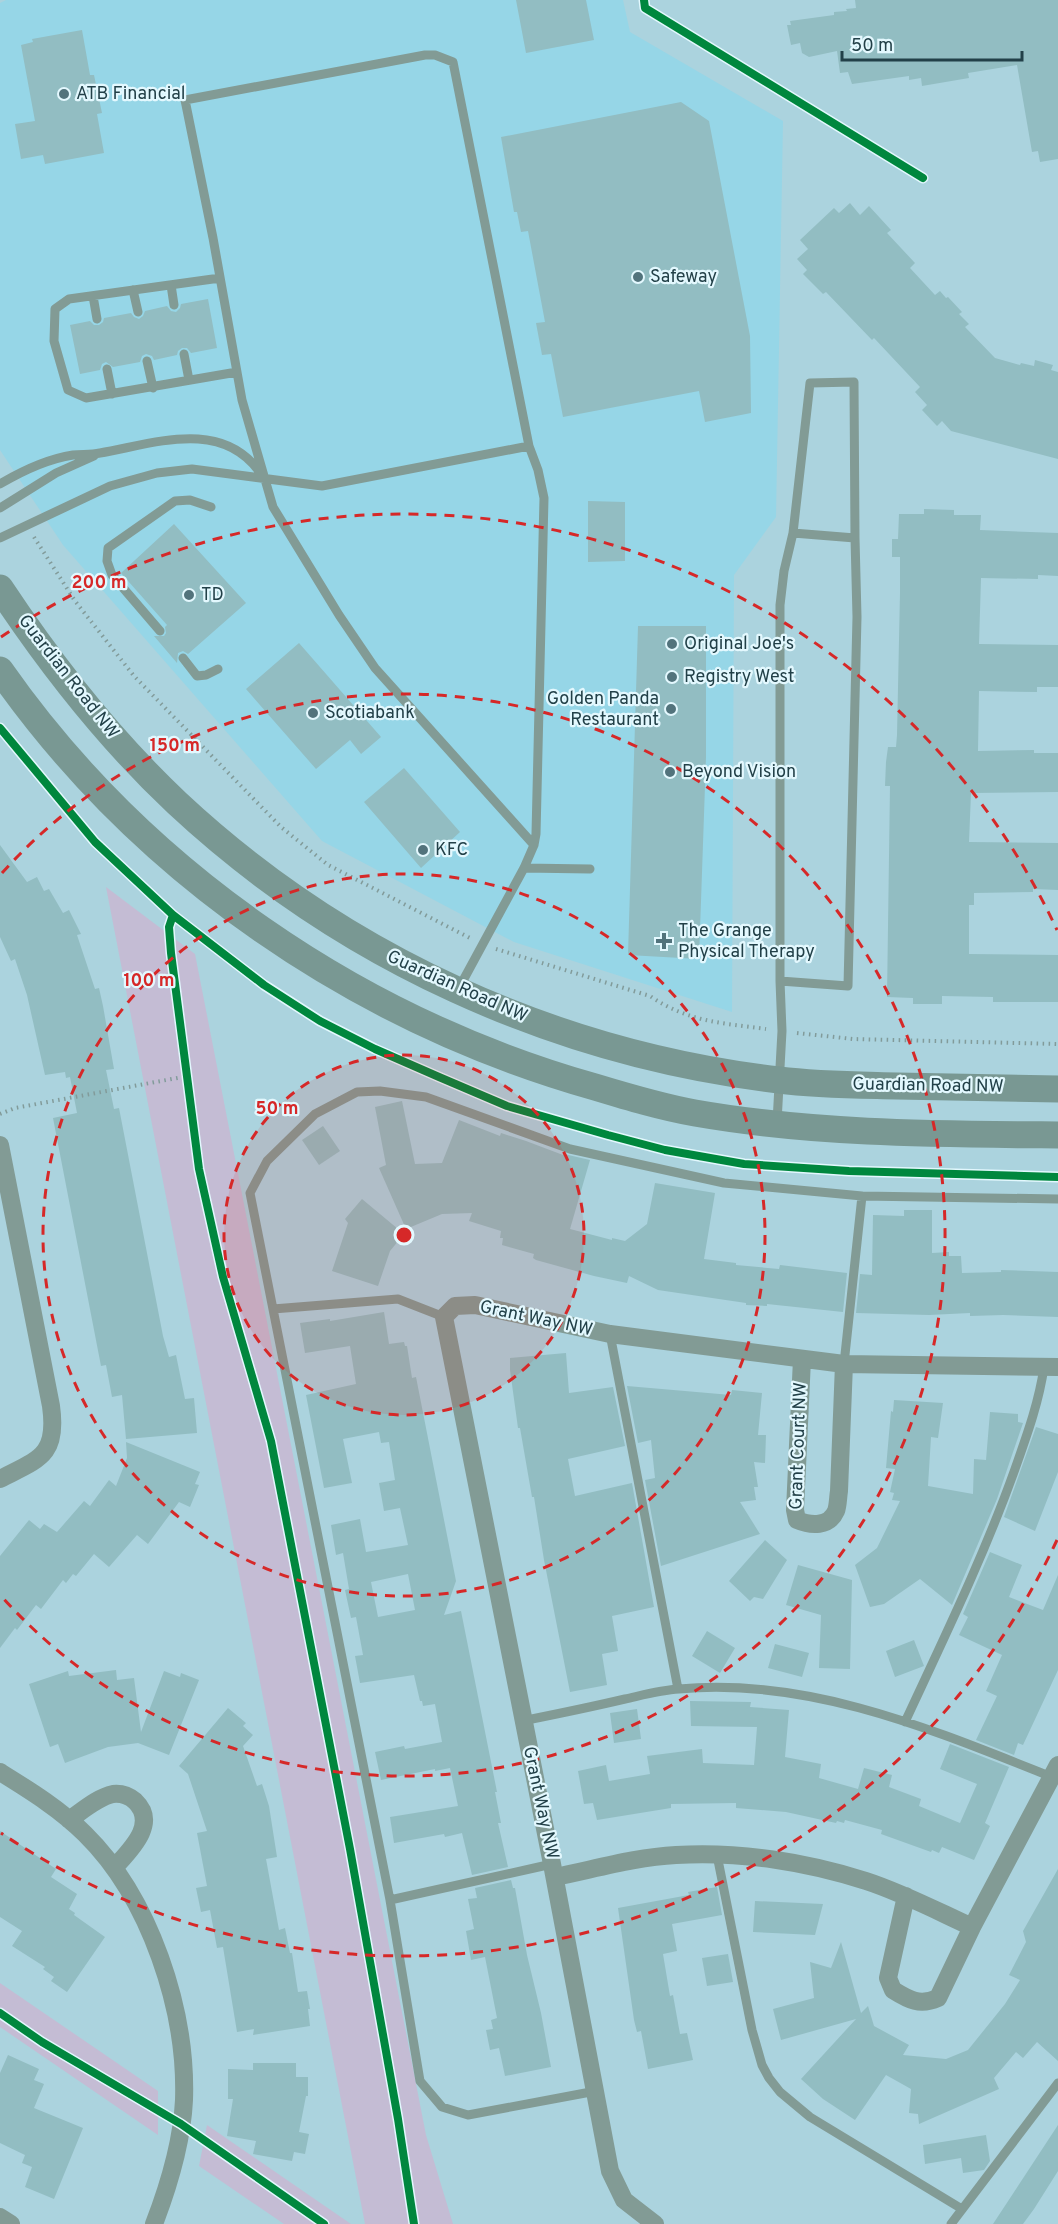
<svg xmlns="http://www.w3.org/2000/svg" width="1058" height="2224" viewBox="0 0 1058 2224" font-family="Overpass,sans-serif">
  <style>
    .built { fill: #96d6e7 }
    .green { fill: #c4bcd4 }
    .building { fill: #92bdc2; fill-rule: evenodd }
    .lines { fill: none; stroke-linecap: round; stroke-linejoin: round }
    .path { stroke: #829b9a; stroke-width: 4; stroke-dasharray: 1.5 4.5; stroke-linecap: butt }
    .lane { stroke: #829b95; stroke-width: 9 }
    .street { stroke: #829b95; stroke-width: 18 }
    .secondary { stroke: #799893; stroke-width: 27 }
    .cycleway-casing { stroke: #e3f8fe; stroke-width: 11 }
    .cycleway { stroke: #00873e; stroke-width: 8 }
    .ring { fill: none; stroke: #d62828; stroke-width: 3; stroke-dasharray: 10 8 }
    .poi-dot { fill: #52737c; stroke: #e3f8fe; stroke-width: 2 }
    .labels { text-anchor: middle; dominant-baseline: central; stroke-width: 4.5; stroke-linejoin: round; paint-order: stroke }
    .poi-label { font-size: 18px; fill: #224048; stroke: #e3f8fe; text-anchor: start }
    .street-label { font-size: 18px; fill: #224048; stroke: #e3f8fe }
    .centre { fill: #d62828; stroke: #e3f8fe; stroke-width: 3 }
    .ring-label { font-size: 18px; text-anchor: middle; font-weight: bold; fill: #d62828; stroke: #e3f8fe; stroke-width: 4.5; stroke-linejoin: round; paint-order: stroke }
  </style>
  <rect width="100%" height="100%" fill="#abd3de"/>
  <path class="built" d="M6 0H623L630 32 783 121 776 517 734 575 732 1012 514 942 322 841 63 545 0 450V3Z"/>
  <path class="green" d="M106 887 195 954 426 2135 453 2224H365Z
    M0 1983 158 2091V2135L0 2027Z
    M207 2125 351 2224H284L199 2166Z"/>
  <path class="building" d="M516 0H586L594 40 526 53Z
    M855 0H1058V159L1040 162 1038 151 1032 152 1017 65 968 73 969 78 922 86 921 78 909 80V76L852 84 848 72 840 73 837 51 809 57 802 53 800 43 791 45 787 25H791L790 21 834 15V12L847 11 846 9 856 8Z
    M82 30 90 75H94L102 113 97 114 104 153 45 164 43 155 21 159 15 124 35 121 21 45 33 42 32 39Z
    M681 102 709 121 750 336 751 413 705 422 699 391 563 417 551 354 542 355 536 323 545 322 528 231 521 232 517 212H514L501 137Z
    M850 203 860 215 869 206 891 230 887 233 915 263 910 268 935 295 940 291 946 298 948 297 962 312 959 314 969 324 965 327 995 358 1020 365 1021 363 1034 366 1035 360 1053 365 1051 370 1058 372V459L951 431 942 421 937 426 922 410 927 405 915 392 920 387 874 338 872 340 826 292 823 294 803 274 807 270 797 259 808 249 800 240 834 208 839 213Z
    M208 299 217 348 191 353 187 348H182L178 351 177 355 154 360 152 356 146 354 142 356 140 362 113 367 106 362 102 364 100 370 80 374 70 325 90 321 94 325H99L103 322 104 318 131 313 134 317 139 319 143 316 145 311 167 306 171 311 176 312 180 308 181 304Z
    M588 501 625 502V561L588 562Z
    M924 509 954 510V515H981L980 530 1058 533V576L1038 575V579L981 578 979 644 1058 645V687H1037V692L979 691 978 751 1034 750V753H1058V792L971 793 969 842 1058 843V890L1033 889V892L974 893V905H969V954L1058 955V1002H993V997L942 996V1004H913V998L887 997 890 786H885L886 762 888 747H896L897 735 900 593V557H892V539H898L899 514H924Z
    M174 524 246 603 188 654 183 651 178 653 177 663 154 636H164L166 633 165 627 167 625 121 573Z
    M638 626H706V757L699 959 628 955Z
    M299 643 381 737 361 754 350 740 316 769 246 689Z
    M404 768 460 832 421 868 364 802Z
    M0 845 27 882 37 877 44 891 49 889 63 913 69 910 81 934 77 935 95 989 99 988 103 1006 114 1069 106 1070 114 1109 119 1108 163 1336 169 1357 176 1355 185 1399 194 1398 197 1433 126 1439 122 1395 112 1397 106 1365 101 1366 53 1118 77 1113 70 1077 66 1078 65 1072 45 1075 27 995 15 959 11 961 0 937Z
    M402 1101 415 1164 442 1163 459 1120 500 1136 501 1133 526 1141 563 1155 564 1154 590 1160 570 1229 612 1240V1238L625 1241 647 1224 655 1183 715 1193 704 1259 736 1263V1265L779 1269 780 1265 847 1273 843 1312 767 1304V1306L746 1305V1303L658 1290 629 1276 627 1283 594 1276 536 1260 533 1258 534 1254 502 1245 503 1238H500L501 1231 469 1221 472 1213 442 1214 406 1229 379 1168 386 1165 375 1107Z
    M323 1126 340 1151 319 1165 302 1140Z
    M362 1199 404 1234 390 1251 378 1286 332 1271 348 1223 345 1219Z
    M904 1210H932V1253L949 1252V1256H961L962 1273 1001 1272V1270L1058 1272V1317L1003 1315 970 1316V1313L929 1315 856 1313 860 1274 872 1275 873 1215 904 1216Z
    M384 1312 389 1344 404 1342 405 1346H407L412 1378 416 1377 456 1581 444 1615 461 1611 497 1792H495L501 1823H498L508 1867 472 1875 462 1833 445 1837 444 1834 394 1843 390 1817 458 1806 450 1768 435 1771V1769L381 1780 375 1752 404 1746 405 1749 442 1742 435 1704 423 1706 422 1701H420L414 1675 360 1683 355 1656 363 1655 356 1617 351 1618 345 1590 349 1589 343 1553 336 1555 331 1525 360 1519 366 1552 408 1545 400 1508 384 1511 379 1483 395 1480 389 1442 381 1443 379 1432 343 1439 352 1483 324 1488 306 1395 356 1384 350 1346 305 1353 300 1323 330 1319V1321ZM408 1574 415 1610 378 1617 371 1582Z
    M566 1353 569 1393 613 1387 625 1446 568 1459 575 1496 632 1483 654 1607 612 1616 618 1651 602 1654 607 1685 570 1692 544 1560 534 1497H532L520 1428H518L510 1370V1358Z
    M627 1386 731 1395 732 1390 762 1393 758 1435H766L765 1463 754 1462 758 1487H754L756 1500 740 1502 760 1534 661 1566 645 1480 655 1478 651 1440 638 1443Z
    M894 1400 943 1403 938 1438 931 1437 928 1486 973 1494 974 1459 986 1460 990 1412 1018 1414V1422L1023 1423 997 1499 952 1605 920 1579 884 1604 870 1607 855 1565 877 1548 900 1501 892 1500 894 1493 890 1492 895 1469 886 1468 891 1411 893 1412Z
    M1036 1427 1058 1434V1472L1035 1531 1004 1517Z
    M126 1442 200 1472 195 1484 199 1485 190 1507 179 1502 148 1544 137 1535 109 1567 94 1554 76 1576 73 1574 66 1583 63 1580 41 1609 36 1605 17 1630 15 1628 0 1648V1556L29 1520 40 1529 44 1524 57 1532 84 1501 90 1506 109 1480 116 1486 127 1458Z
    M765 1540 787 1560 763 1599 754 1597 750 1601 729 1581Z
    M990 1552 1022 1565 1009 1597 1043 1610 1058 1575V1670L1023 1745 1018 1743 1014 1755 976 1740 997 1696 986 1691 1002 1655 959 1635 968 1617 963 1614Z
    M798 1565 852 1580 850 1669 819 1668 821 1615 786 1605Z
    M707 1631 735 1648 720 1673 692 1656Z
    M914 1640 924 1666 895 1677 886 1651Z
    M775 1644 809 1653 802 1677 768 1668Z
    M116 1670 117 1680 134 1678 141 1732 164 1671 180 1677 181 1673 199 1680 169 1755 138 1743 108 1747 65 1763 58 1744 50 1747 29 1684 68 1671 69 1676Z
    M690 1701 751 1702 750 1707 789 1710 785 1757 821 1764 819 1778 858 1789 864 1768 892 1775 889 1787 921 1799 919 1806 960 1823 977 1784 940 1769 950 1744 1009 1767 985 1823 990 1826 974 1860 942 1847 939 1853 932 1850 931 1852 881 1834 882 1830 845 1820 844 1823 837 1821 836 1823 786 1812 736 1808V1803L671 1804V1808L597 1820 593 1803 584 1804 578 1771 606 1765 609 1781 650 1774 647 1756 702 1749 703 1763 754 1765 757 1727 691 1726Z
    M228 1708 246 1723 243 1726 253 1735 243 1746 257 1786 262 1784 269 1806 277 1857 266 1859 279 1930 285 1928 290 1953H292L298 1992 307 1991 310 2009H308L310 2026 253 2035 254 2029 237 2032 223 1947 217 1948 210 1910 201 1912 196 1888 207 1886 197 1833 207 1831 188 1774 179 1766Z
    M637 1709 641 1739 614 1743 610 1713Z
    M0 1831 56 1869 51 1877 77 1894 69 1909 75 1913 74 1915 105 1937 67 1992 51 1981 54 1977 43 1969 45 1967 12 1946 22 1931 0 1917Z
    M1058 1869V2061L1037 2042 1023 2058 1016 2052 994 2078 999 2089 919 2124 918 2114 909 2113 911 2089 886 2075 855 2120 823 2099 801 2079 856 2019 781 2040 773 2009 814 1998 810 1962 831 1968 841 1942 861 2013 868 2006 874 2026 909 2045 903 2055 946 2059 968 2050 1005 2004 1020 1980 1009 1975 1026 1942 1023 1931Z
    M511 1880 513 1888H515L527 1955 541 2013 551 2067 505 2076 499 2048 490 2050 486 2030 493 2029 491 2020 497 2018 485 1957 471 1960 466 1931 474 1929 468 1899 477 1898 475 1888Z
    M717 1887 722 1915 672 1924 677 1951 663 1954 670 1996 673 1995 680 2034 687 2033 693 2060 648 2069 641 2031 637 2032 634 2020 618 1908 689 1895 688 1892Z
    M755 1901 823 1904 815 1935 753 1932Z
    M728 1954 733 1982 707 1986 702 1958Z
    M8 2055 39 2069 34 2080 44 2084 34 2108 83 2128 54 2199 25 2187 32 2167 22 2163 25 2155 0 2143V2073Z
    M253 2063H296V2077H308V2096H306L299 2132 309 2134 305 2154 294 2152 292 2161 253 2154 256 2141 227 2136 233 2099H228V2069L253 2070Z
    M1058 2125V2171L1034 2209 1023 2224H993Z
    M986 2135 990 2161 984 2170 963 2173 961 2158 925 2164 923 2145Z"/>
  <g class="lines">
    <path class="path" d="M34 537 75 601 134 676 281 827 328 865 470 938
      M496 949 650 996C688 1022 722 1023 766 1029
      M797 1033 853 1039 1058 1044
      M0 1114 15 1108 188 1076"/>
    <path class="lane" d="M220 278 69 299 55 309 54 341 68 390 86 398 237 372
      M171 285 174 305
      M133 290 138 312
      M93 296 97 319
      M184 354 189 380
      M147 361 153 388
      M107 369 112 394
      M529 446 538 470 544 498 536 834 534 845
      M0 484C22 471 47 459 73 455 82 454 91 455 100 453 153 444 220 418 259 471
      M0 508 56 473 94 456
      M793 533 810 383 854 382 855 538
      M0 538 110 486 157 473 192 469 322 486 529 446 453 62 435 55H425L185 100 213 238 242 400 273 507 339 615 375 668 534 845 524 868 459 988
      M160 631 112 575 107 561 108 548 175 501 190 500 211 507
      M183 658 197 676 206 675 218 669
      M524 868 590 869
      M777 1122 782 1031 780 981V605L784 571 793 533 855 538 857 617 848 986 780 981
      M273 1309 398 1299 444 1317
      M610 1334 678 1689
      M844 1364 862 1196
      M522 1721C557 1714 591 1707 625 1699 643 1695 661 1690 679 1689 810 1677 933 1730 1052 1777
      M905 1722C944 1638 984 1556 1015 1469 1027 1435 1039 1402 1044 1367
      M717 1855 752 2030 762 2065 769 2078 780 2092 810 2117 962 2209
      M390 1900 552 1864
      M596 2091 468 2115 442 2107 420 2081 390 1900 250 1193 267 1161 315 1114 357 1092 380 1091 426 1097 570 1149 724 1183 862 1196 1058 1199
      M951 2224 1058 2083"/>
    <path class="street" d="M0 1145 51 1406C58 1456 39 1459 0 1479
      M802 1359 795 1510 797 1520C811 1526 829 1527 836 1511 838 1506 838 1497 839 1491L844 1364
      M0 1772C29 1790 60 1809 85 1834 150 1898 187 2010 184 2100 182 2143 169 2185 154 2224
      M69 1820C82 1811 98 1797 113 1794 122 1793 129 1796 135 1801 159 1824 129 1851 114 1868
      M555 1877C595 1869 636 1857 676 1855 739 1851 807 1862 866 1881 903 1893 937 1911 972 1927
      M906 1896 888 1978 893 1990C909 2000 920 2006 938 1998L972 1927 1058 1765
      M0 2217 11 2224
      M655 2224 624 2200 610 2171 552 1864 444 1317 455 1306 475 1305 610 1334 844 1364 1058 1367"/>
    <path class="secondary" d="M0 588C51 665 109 739 177 803 342 957 555 1054 779 1080 818 1085 858 1085 897 1086 951 1087 1004 1088 1058 1089
      M0 670C142 873 358 1020 595 1087 628 1097 661 1107 695 1113 815 1134 936 1134 1058 1135"/>
    <g class="cycleway-casing">
      <path id="cycleway" d="M644 0 645 8 923 178
        M0 728 95 842 173 915 264 985 320 1021 375 1049 439 1077 507 1106 608 1135 665 1150 744 1164 849 1171 1058 1177
        M173 915 169 927 171 953 199 1169 223 1277 271 1441 350 1849 398 2119 414 2224
        M0 2013 42 2042 181 2124 324 2224"/>
    </g>
    <use href="#cycleway" class="cycleway"/>
  </g>
  <circle cx="404" cy="1235" r="180" fill="#d62828" fill-opacity=".12"/>
  <g class="ring">
    <circle cx="404" cy="1235" r="180"/>
    <circle cx="404" cy="1235" r="361"/>
    <path d="M2 873A541 541 0 1 1 2 1597"/>
    <path d="M1057 1540A721 721 0 0 1 1 1833M1 637A721 721 0 0 1 1057 930"/>
  </g>
  <g class="poi-dot">
    <circle cx="64" cy="94" r="6"/>
    <circle cx="638" cy="277" r="6"/>
    <circle cx="189" cy="595" r="6"/>
    <circle cx="672" cy="644" r="6"/>
    <circle cx="672" cy="677" r="6"/>
    <circle cx="671" cy="709" r="6"/>
    <circle cx="313" cy="713" r="6"/>
    <circle cx="670" cy="772" r="6"/>
    <circle cx="423" cy="850" r="6"/>
    <path d="M661 932h6v6h6v6h-6v6h-6v-6h-6v-6h6z"/>
  </g>
  <g class="labels">
    <g class="poi-label">
      <text x="76" y="94">ATB Financial</text>
      <text x="650" y="277">Safeway</text>
      <text x="201" y="595">TD</text>
      <text x="684" y="644">Original Joe's</text>
      <text x="684" y="677">Registry West</text>
      <text x="659" y="699" text-anchor="end">Golden Panda<tspan x="659" dy="21">Restaurant</tspan></text>
      <text x="325" y="713">Scotiabank</text>
      <text x="682" y="772">Beyond Vision</text>
      <text x="435" y="850">KFC</text>
      <text x="678" y="931">The Grange<tspan x="678" dy="21">Physical Therapy</tspan></text>
    </g>
    <g class="street-label">
      <text transform="translate(68 677) rotate(52)">Guardian Road NW</text>
      <text transform="translate(457 987) rotate(24)">Guardian Road NW</text>
      <text transform="translate(928 1086) rotate(1)">Guardian Road NW</text>
      <text transform="translate(536 1319) rotate(12)">Grant Way NW</text>
      <text transform="translate(799 1446) rotate(-88)">Grant Court NW</text>
      <text transform="translate(540 1803) rotate(78)">Grant Way NW</text>
    </g>
  </g>
  <circle cx="404" cy="1235" r="9" class="centre"/>
  <g class="ring-label">
    <text x="99" y="588">200 m</text>
    <text x="175" y="751">150 m</text>
    <text x="149" y="986">100 m</text>
    <text x="277" y="1114">50 m</text>
  </g>
  <path d="M842 51v9h180v-9" fill="none" stroke="#224048" stroke-width="3"/>
  <text x="851" y="51" font-size="18" fill="#224048" stroke="#e3f8fe" stroke-width="4.5" paint-order="stroke">50 m</text>
</svg>
